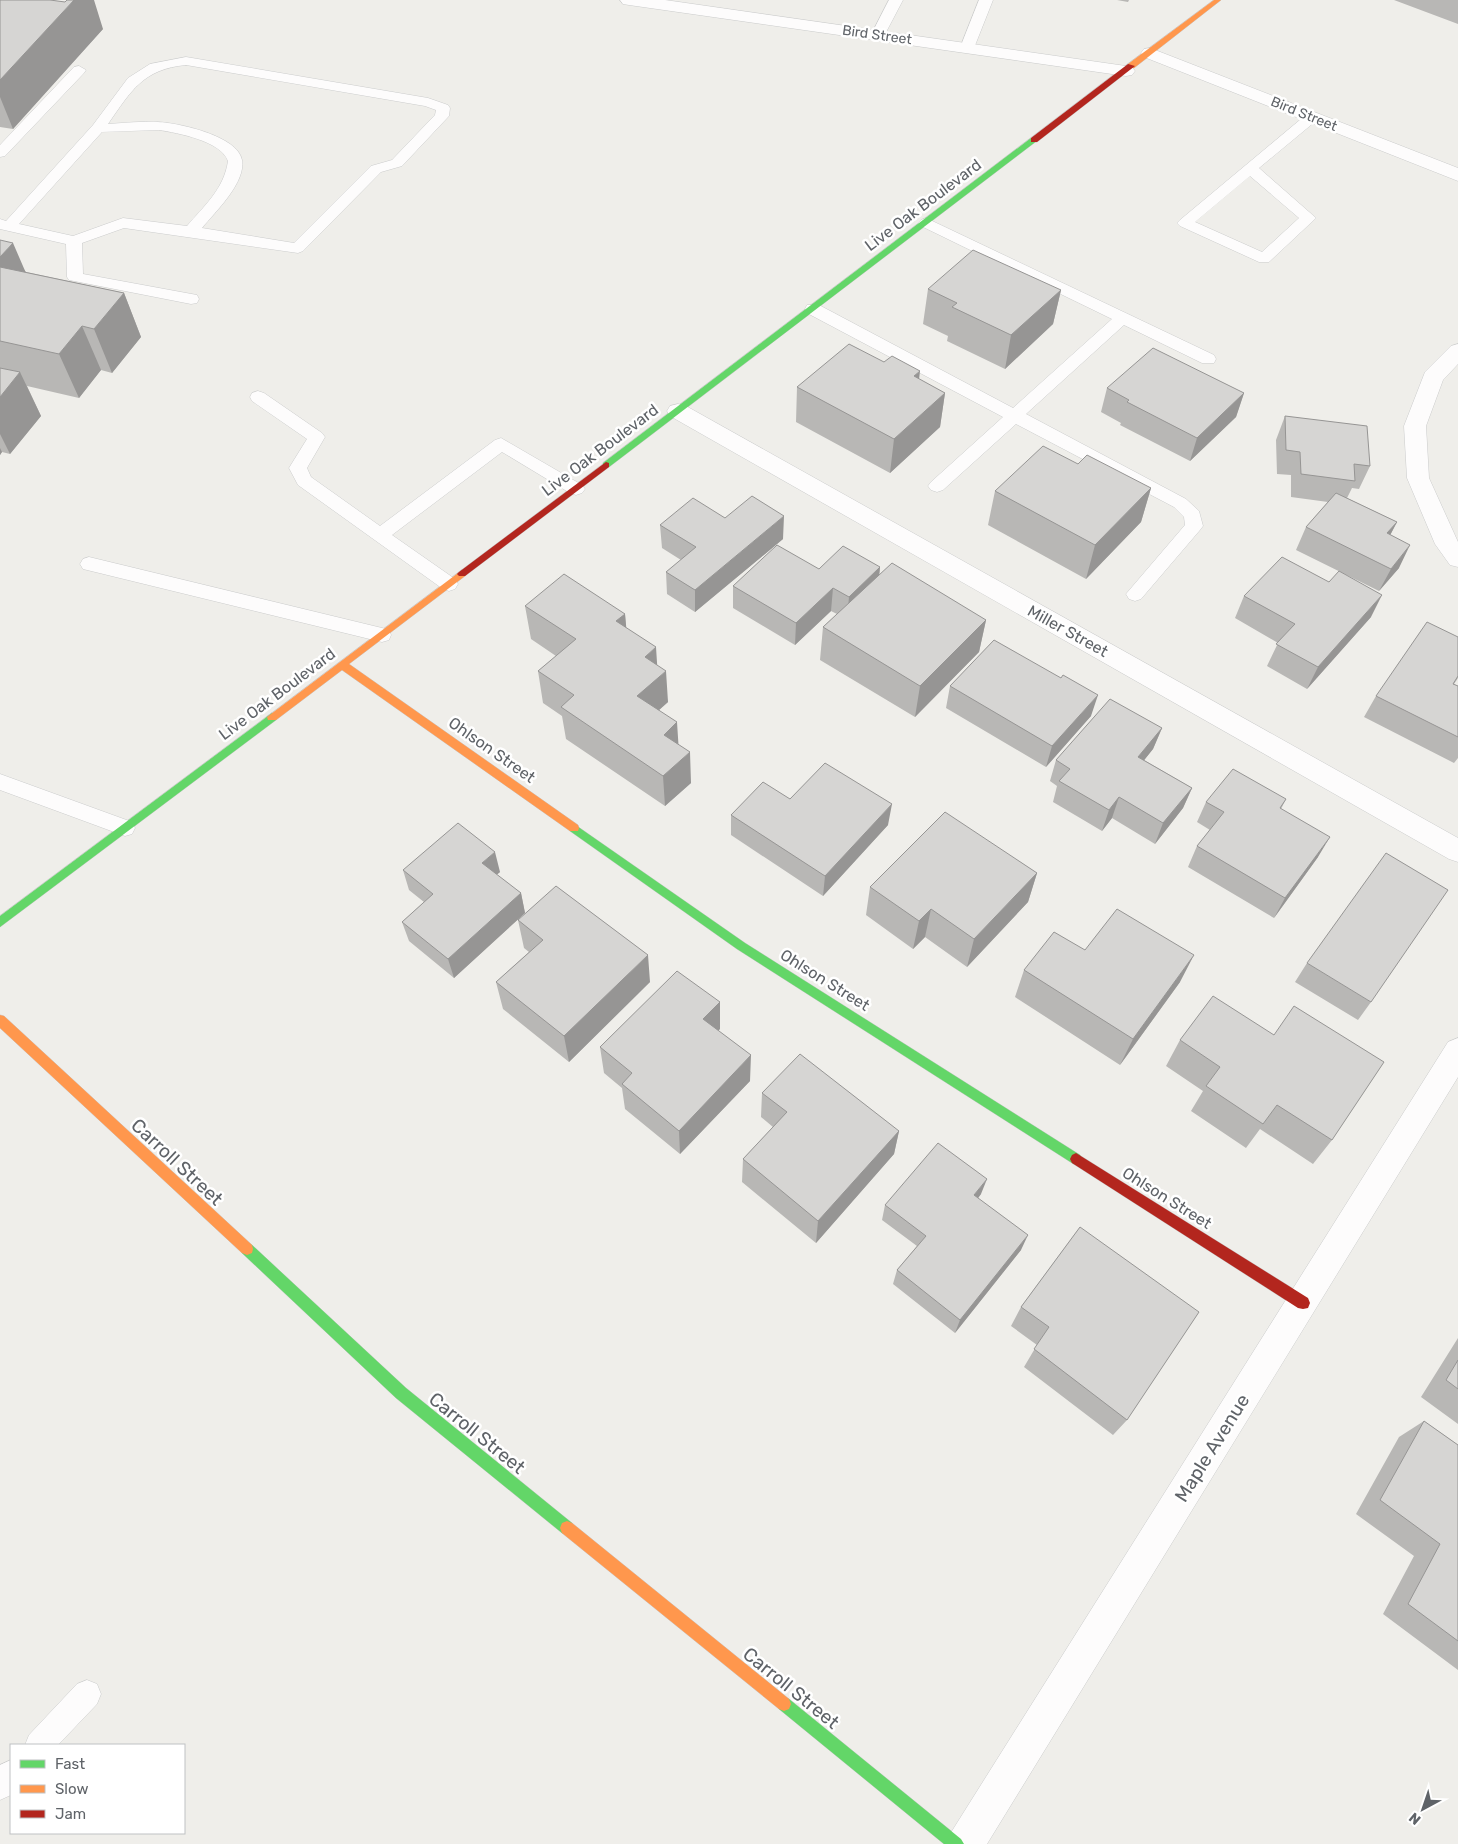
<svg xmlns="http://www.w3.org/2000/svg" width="1458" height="1844" viewBox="0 0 1458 1844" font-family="Rubik,sans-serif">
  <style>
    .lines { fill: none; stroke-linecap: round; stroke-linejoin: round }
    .lane-casing { stroke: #cbcccc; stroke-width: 1 }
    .street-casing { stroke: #cbcccc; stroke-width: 1 }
    .fast-casing { stroke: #cacacb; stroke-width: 1 }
    .slow-casing { stroke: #cacacb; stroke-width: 1 }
    .jam-casing { stroke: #cacacb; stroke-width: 1 }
    .lane { fill: #fdfcfc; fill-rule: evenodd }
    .street { fill: #fdfcfc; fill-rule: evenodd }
    .fast { fill: #63d668; fill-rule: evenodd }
    .slow { fill: #ff974d; fill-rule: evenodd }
    .jam { fill: #b3261e; fill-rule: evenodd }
    .wall { fill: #b8b7b5 }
    .shaded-wall { fill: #969594 }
    .building { fill: #d6d5d3; stroke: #969594 }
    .labels { text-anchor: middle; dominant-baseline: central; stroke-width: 5; stroke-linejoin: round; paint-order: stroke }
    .far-street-label { font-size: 14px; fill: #5f6368; stroke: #fff }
    .street-label { font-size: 16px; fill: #5f6368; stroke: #fff }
    .near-street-label { font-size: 19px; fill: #5f6368; stroke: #fff }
  </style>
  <rect width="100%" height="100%" fill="#efeeea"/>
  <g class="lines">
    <g class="lane-casing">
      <path id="lane" d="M889 0H903L883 38H873L871 35Z
        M979 0H993L974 48 972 51H962L960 48Z
        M186 57 428 98 448 105 450 108 449 116 402 166 381 172 303 251 298 253 124 228 82 243 83 274 197 295 199 299 197 303 191 304 69 280 67 277 66 244 0 229V219L6 221 93 125 128 78 150 64ZM186 65 425 106 436 110 435 115 392 160 371 166 294 243 202 228C215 212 246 183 242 160 238 136 179 123 158 122 142 121 125 123 108 124 131 91 143 69 186 65ZM159 130C178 133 221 141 228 161 224 189 204 206 187 226L123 218 73 236 19 224 102 132Z
        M79 66 86 70 84 73 5 156 0 157V145L74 67Z
        M1312 113 1319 117 1317 120 1259 168 1316 218 1269 262H1259L1180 226 1177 223 1180 220 1307 114ZM1250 176 1299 218 1262 252 1195 222Z
        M926 218 1214 355 1216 359 1214 363H1202L1124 325 1026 414 1186 499 1199 511 1203 526 1200 530 1141 599 1135 601 1129 599 1126 594 1185 525 1184 517 1174 507 1016 424 943 490 937 492 931 490 928 486 931 482 1003 417 807 313 805 309 807 305H819L1013 408 1112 319 921 226 918 223 921 220Z
        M258 391 264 393 322 433 325 437 307 468 311 477 380 526 495 440 501 438 582 485 585 489 582 493 576 495 570 493 502 452 392 535 455 579 458 584 455 589 449 591 443 589 298 485 289 468 307 439 252 401 250 397 252 393Z
        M89 557 382 628 389 630 391 635 389 640 382 642 83 569 80 564 83 559Z
        M0 774 132 822 135 828 132 834 125 836 0 790Z
        M87 1680 97 1684 101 1694 97 1704 58 1745H25L29 1735 77 1684Z
        M11 1760V1795L0 1800V1765Z"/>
    </g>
    <g class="street-casing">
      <path id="street" d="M620 0H665L1126 66 1132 67 1135 71 1132 75 1126 76 629 5 623 4Z
        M1150 48 1458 168V181L1144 57 1141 53 1144 49Z
        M1458 344V364L1443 380 1426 426 1429 478 1458 542V567L1450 565 1435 544 1407 478 1404 426 1425 372 1451 346Z
        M678 404 686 406 1458 838V862L1449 859 670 416 667 411 670 406Z
        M1458 1038V1077L987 1844H946L952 1831 1448 1042Z"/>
    </g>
    <g class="fast-casing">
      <path id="fast" d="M1031 138 1038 140 609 467H603V463Z
        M272 713 276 714 277 717 276 720 0 927V916Z
        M574 824 745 943 1080 1155 1082 1159 1080 1163 1076 1165 1072 1163 737 949 570 831 569 828 570 825Z
        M247 1243 252 1245 406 1388 572 1523 574 1528 572 1533 567 1535 562 1533 396 1398 242 1253 241 1249 242 1245Z
        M784 1697 789 1699 961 1839 964 1844H944L779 1709 777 1704 779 1699Z"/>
    </g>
    <g class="slow-casing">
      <path id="slow" d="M1214 0H1221L1134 68H1128V64Z
        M462 570 465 572 467 574 465 576 349 664 578 825 579 828 578 831H570L342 670 276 720H268L267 717Z
        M0 1015 4 1016 252 1245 253 1249 252 1253 247 1255 242 1253 0 1028Z
        M567 1521 572 1523 789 1699 791 1704 789 1709 784 1711 779 1709 562 1533 560 1528 562 1523Z"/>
    </g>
    <g class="jam-casing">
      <path id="jam" d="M1128 64 1135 66 1037 142H1031V138Z
        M606 462 609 463V467L465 576H459L457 574 459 572Z
        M1076 1153 1308 1298 1310 1303 1308 1308 1303 1309 1298 1308 1072 1163 1070 1159 1072 1155Z"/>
    </g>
    <use href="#lane" class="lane"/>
    <use href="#street" class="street"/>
    <use href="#fast" class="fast"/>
    <use href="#slow" class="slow"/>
    <use href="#jam" class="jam"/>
  </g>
  <path class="wall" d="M0 0 103 29 13 129 0 127Z
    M1117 0H1129L1128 2Z
    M1394 0H1458V24Z
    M0 240 26 272 124 293 141 337 112 373 101 370 79 398 27 386 41 416 10 454 2 452 0 455Z
    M928 289 1061 290 1053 324 1005 369 947 341 948 336 923 324Z
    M884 362 945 393 940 427 890 473 796 422 797 387Z
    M1107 388 1244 393 1236 417 1190 461 1120 425 1121 423 1101 412Z
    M1285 416 1370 466 1359 489 1352 488 1347 498 1397 522 1390 535 1399 568 1379 591 1296 550 1306 527 1328 502 1291 497V475L1277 474 1276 440Z
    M1078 464 1151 488 1141 522 1086 579 988 525 995 491Z
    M725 518 783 539 695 612 667 594 666 572 681 560 662 548 660 525Z
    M880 567 879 575 986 620 979 652 915 717 820 660 823 627 837 614 831 611 795 645 733 608V586Z
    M1329 582 1371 617 1307 689 1267 666 1278 643 1235 618 1244 596Z
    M525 606 625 614 626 628 657 665 668 702 659 710 678 744 691 783 665 806 566 739 562 716 543 703 538 671 556 656 531 639Z
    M1458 637V678L1454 684 1458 686V758L1454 763 1364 717 1376 696Z
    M950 686 1091 716 1046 767 946 708Z
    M1162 728 1153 749 1144 760 1192 788 1183 808 1155 844 1112 818 1102 831 1053 802 1057 786 1050 781 1056 760Z
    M790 799 888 825 823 896 731 835V815Z
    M1286 799 1281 809 1318 857 1274 918 1188 867 1197 846 1210 830 1197 822 1206 802Z
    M403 870 500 872 496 875 521 893 525 913 454 978 409 941 402 922 424 902 409 890Z
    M1037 873 1028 902 967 967 925 937 913 949 866 915 870 887Z
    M518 920 650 982 569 1062 503 1009 496 982 529 952 524 948Z
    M1085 950 1180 982 1120 1065 1015 997 1024 970Z
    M1307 963 1371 1002 1358 1020 1295 982Z
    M720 1002V1029L718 1030 750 1081 680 1154 625 1109 622 1088 604 1073 600 1047Z
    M1180 1040 1332 1140 1313 1164 1260 1129 1246 1148 1191 1111 1203 1091 1166 1066Z
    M762 1093 899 1131 894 1154 816 1243 742 1182 743 1159 773 1127 761 1117Z
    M981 1194 978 1198 1021 1250 955 1333 893 1284 897 1270 917 1246 882 1220 885 1205Z
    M1080 1227 1127 1420 1113 1435 1024 1367 1037 1345 1011 1326 1021 1307Z
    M1458 1338V1424L1421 1397Z
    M1424 1421 1458 1445V1670L1383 1614 1414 1556 1356 1514 1399 1437Z"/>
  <path class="shaded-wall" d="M74 0H94L103 29 13 129 0 97V80Z
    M13 243 32 287 0 282V257Z
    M1061 290 1053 324 1005 369 1011 335Z
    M124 293 141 337 112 373 94 329Z
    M82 326 101 370 79 398 59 354Z
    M920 371 916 405 914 376Z
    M20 372 41 416 10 454 0 434V397Z
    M945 393 940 427 890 473 894 439Z
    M1244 393 1236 417 1190 461 1197 438Z
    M0 448 2 452 0 455Z
    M1151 488 1141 522 1086 579 1095 545Z
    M784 516 783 539 695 612V590Z
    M1397 522 1385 545 1387 533Z
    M1410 545 1399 568 1379 591 1391 569Z
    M880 567 878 589 847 619 849 597Z
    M833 588 831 611 795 645 796 623Z
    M1382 595 1371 617 1307 689 1318 667Z
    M625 614 628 646 616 621Z
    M986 620 979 652 915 717 920 686Z
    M656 647 658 678 666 671 668 702 640 727 637 696 645 657Z
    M1098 695 1091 716 1046 767 1052 746Z
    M677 722 679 753 664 735Z
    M1162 728 1153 749 1130 778 1138 757Z
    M690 752 691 783 665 806 663 776Z
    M1192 788 1183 808 1155 844 1163 823Z
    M1119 797 1112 818 1102 831 1109 810Z
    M892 804 888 825 823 896 825 876Z
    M1330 837 1318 857 1274 918 1285 898Z
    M495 852 500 872 487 883 482 863Z
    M1037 873 1028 902 967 967 974 939Z
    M521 893 525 913 454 978 448 959Z
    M931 909 925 937 913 949 919 921Z
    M648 955 650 982 569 1062 564 1036Z
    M1194 955 1180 982 1120 1065 1133 1039Z
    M720 1002V1029L704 1045 703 1019Z
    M751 1055 750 1081 680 1154 679 1131Z
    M899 1131 894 1154 816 1243 818 1221Z
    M987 1179 981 1194 969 1210 974 1195Z
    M1028 1235 1021 1250 955 1333 960 1320Z"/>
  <path class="building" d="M0 0H50L65 2 67 0H74L0 80Z
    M0 240 13 243 0 257Z
    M973 250 1061 290 1011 335 952 307 957 303 928 289Z
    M0 267 124 293 94 329 82 326 59 354 0 341Z
    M849 344 884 362 892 356 920 371 914 376 945 393 894 439 797 387Z
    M1153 348 1244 393 1197 438 1127 402 1129 400 1107 388Z
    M0 368 20 372 0 397Z
    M1285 416 1367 426 1370 466 1354 464 1355 481 1301 474 1300 452 1286 450Z
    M1043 446 1078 464 1087 455 1151 488 1095 545 995 491Z
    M1336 493 1397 522 1387 533 1410 545 1391 569 1306 527Z
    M752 496 784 516 695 590 666 572 696 547 660 525 693 498 725 518Z
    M777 545 819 569 843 546 880 567 849 597 833 588 796 623 733 586Z
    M1282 557 1329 582 1339 571 1382 595 1318 667 1276 644 1295 624 1244 596Z
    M892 563 986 620 920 686 823 627Z
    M564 574 625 614 616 621 656 647 645 657 666 671 637 696 677 722 664 735 690 752 663 776 561 707 574 695 538 671 576 639 525 606Z
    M1427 622 1458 637V676L1453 684 1458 686V737L1376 696Z
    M994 640 1061 678 1063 675 1098 695 1052 746 950 686Z
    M1110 699 1162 728 1138 757 1192 788 1163 823 1119 797 1109 810 1059 781 1070 769 1056 760Z
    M825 763 892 804 825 876 731 815 763 782 790 799Z
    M1233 769 1286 799 1280 808 1330 837 1285 898 1197 846 1224 812 1206 802Z
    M945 812 1037 873 974 939 931 909 919 921 870 887Z
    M458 823 495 852 482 863 521 893 448 959 402 922 433 894 403 870Z
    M1386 853 1448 890 1371 1002 1307 963Z
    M556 886 648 955 564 1036 496 982 543 940 518 920Z
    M1117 909 1194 955 1133 1039 1024 970 1054 932 1085 950Z
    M677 971 720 1002 703 1019 751 1055 679 1131 622 1084 632 1073 600 1047Z
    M1213 996 1274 1035 1294 1006 1384 1062 1332 1140 1277 1105 1263 1124 1206 1086 1220 1067 1180 1040Z
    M800 1054 899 1131 818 1221 743 1159 787 1112 762 1093Z
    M938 1143 987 1179 974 1195 1028 1235 960 1320 897 1270 926 1236 885 1205Z
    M1080 1227 1199 1312 1127 1420 1034 1349 1049 1327 1021 1307Z
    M1458 1360V1389L1446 1380Z
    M1424 1421 1458 1445V1641L1408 1604 1440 1544 1380 1500Z"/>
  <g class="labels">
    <g class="far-street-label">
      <text transform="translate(877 35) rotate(8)">Bird Street</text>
      <text transform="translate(1304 114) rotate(22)">Bird Street</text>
    </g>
    <g class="street-label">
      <text transform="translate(923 205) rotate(-37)">Live Oak Boulevard</text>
      <text transform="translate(600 450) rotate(-37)">Live Oak Boulevard</text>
      <text transform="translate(1068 631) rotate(29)">Miller Street</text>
      <text transform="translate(277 694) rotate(-37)">Live Oak Boulevard</text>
      <text transform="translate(492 750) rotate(35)">Ohlson Street</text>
      <text transform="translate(825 980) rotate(32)">Ohlson Street</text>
      <text transform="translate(1167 1198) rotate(32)">Ohlson Street</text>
    </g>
    <g class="near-street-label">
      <text transform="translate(177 1162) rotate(43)">Carroll Street</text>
      <text transform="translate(477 1433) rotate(39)">Carroll Street</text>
      <text transform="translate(1212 1448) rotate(-58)">Maple Avenue</text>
      <text transform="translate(791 1688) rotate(39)">Carroll Street</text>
    </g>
  </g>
  <rect x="10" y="1744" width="175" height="90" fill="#ffffff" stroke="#bfc1c3"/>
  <rect x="20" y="1760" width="25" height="8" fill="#63d668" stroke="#bfc1c3"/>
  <text x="55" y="1769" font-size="15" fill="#5f6368">Fast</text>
  <rect x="20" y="1785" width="25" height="8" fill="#ff974d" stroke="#bfc1c3"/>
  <text x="55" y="1794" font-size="15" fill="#5f6368">Slow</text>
  <rect x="20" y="1810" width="25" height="8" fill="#b3261e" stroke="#bfc1c3"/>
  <text x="55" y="1819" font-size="15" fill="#5f6368">Jam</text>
  <g transform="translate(1423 1809) rotate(220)" stroke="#ffffff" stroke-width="4" paint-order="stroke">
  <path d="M0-4L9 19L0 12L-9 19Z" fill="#5f6368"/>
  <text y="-8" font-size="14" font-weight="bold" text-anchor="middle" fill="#5f6368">N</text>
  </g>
</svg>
